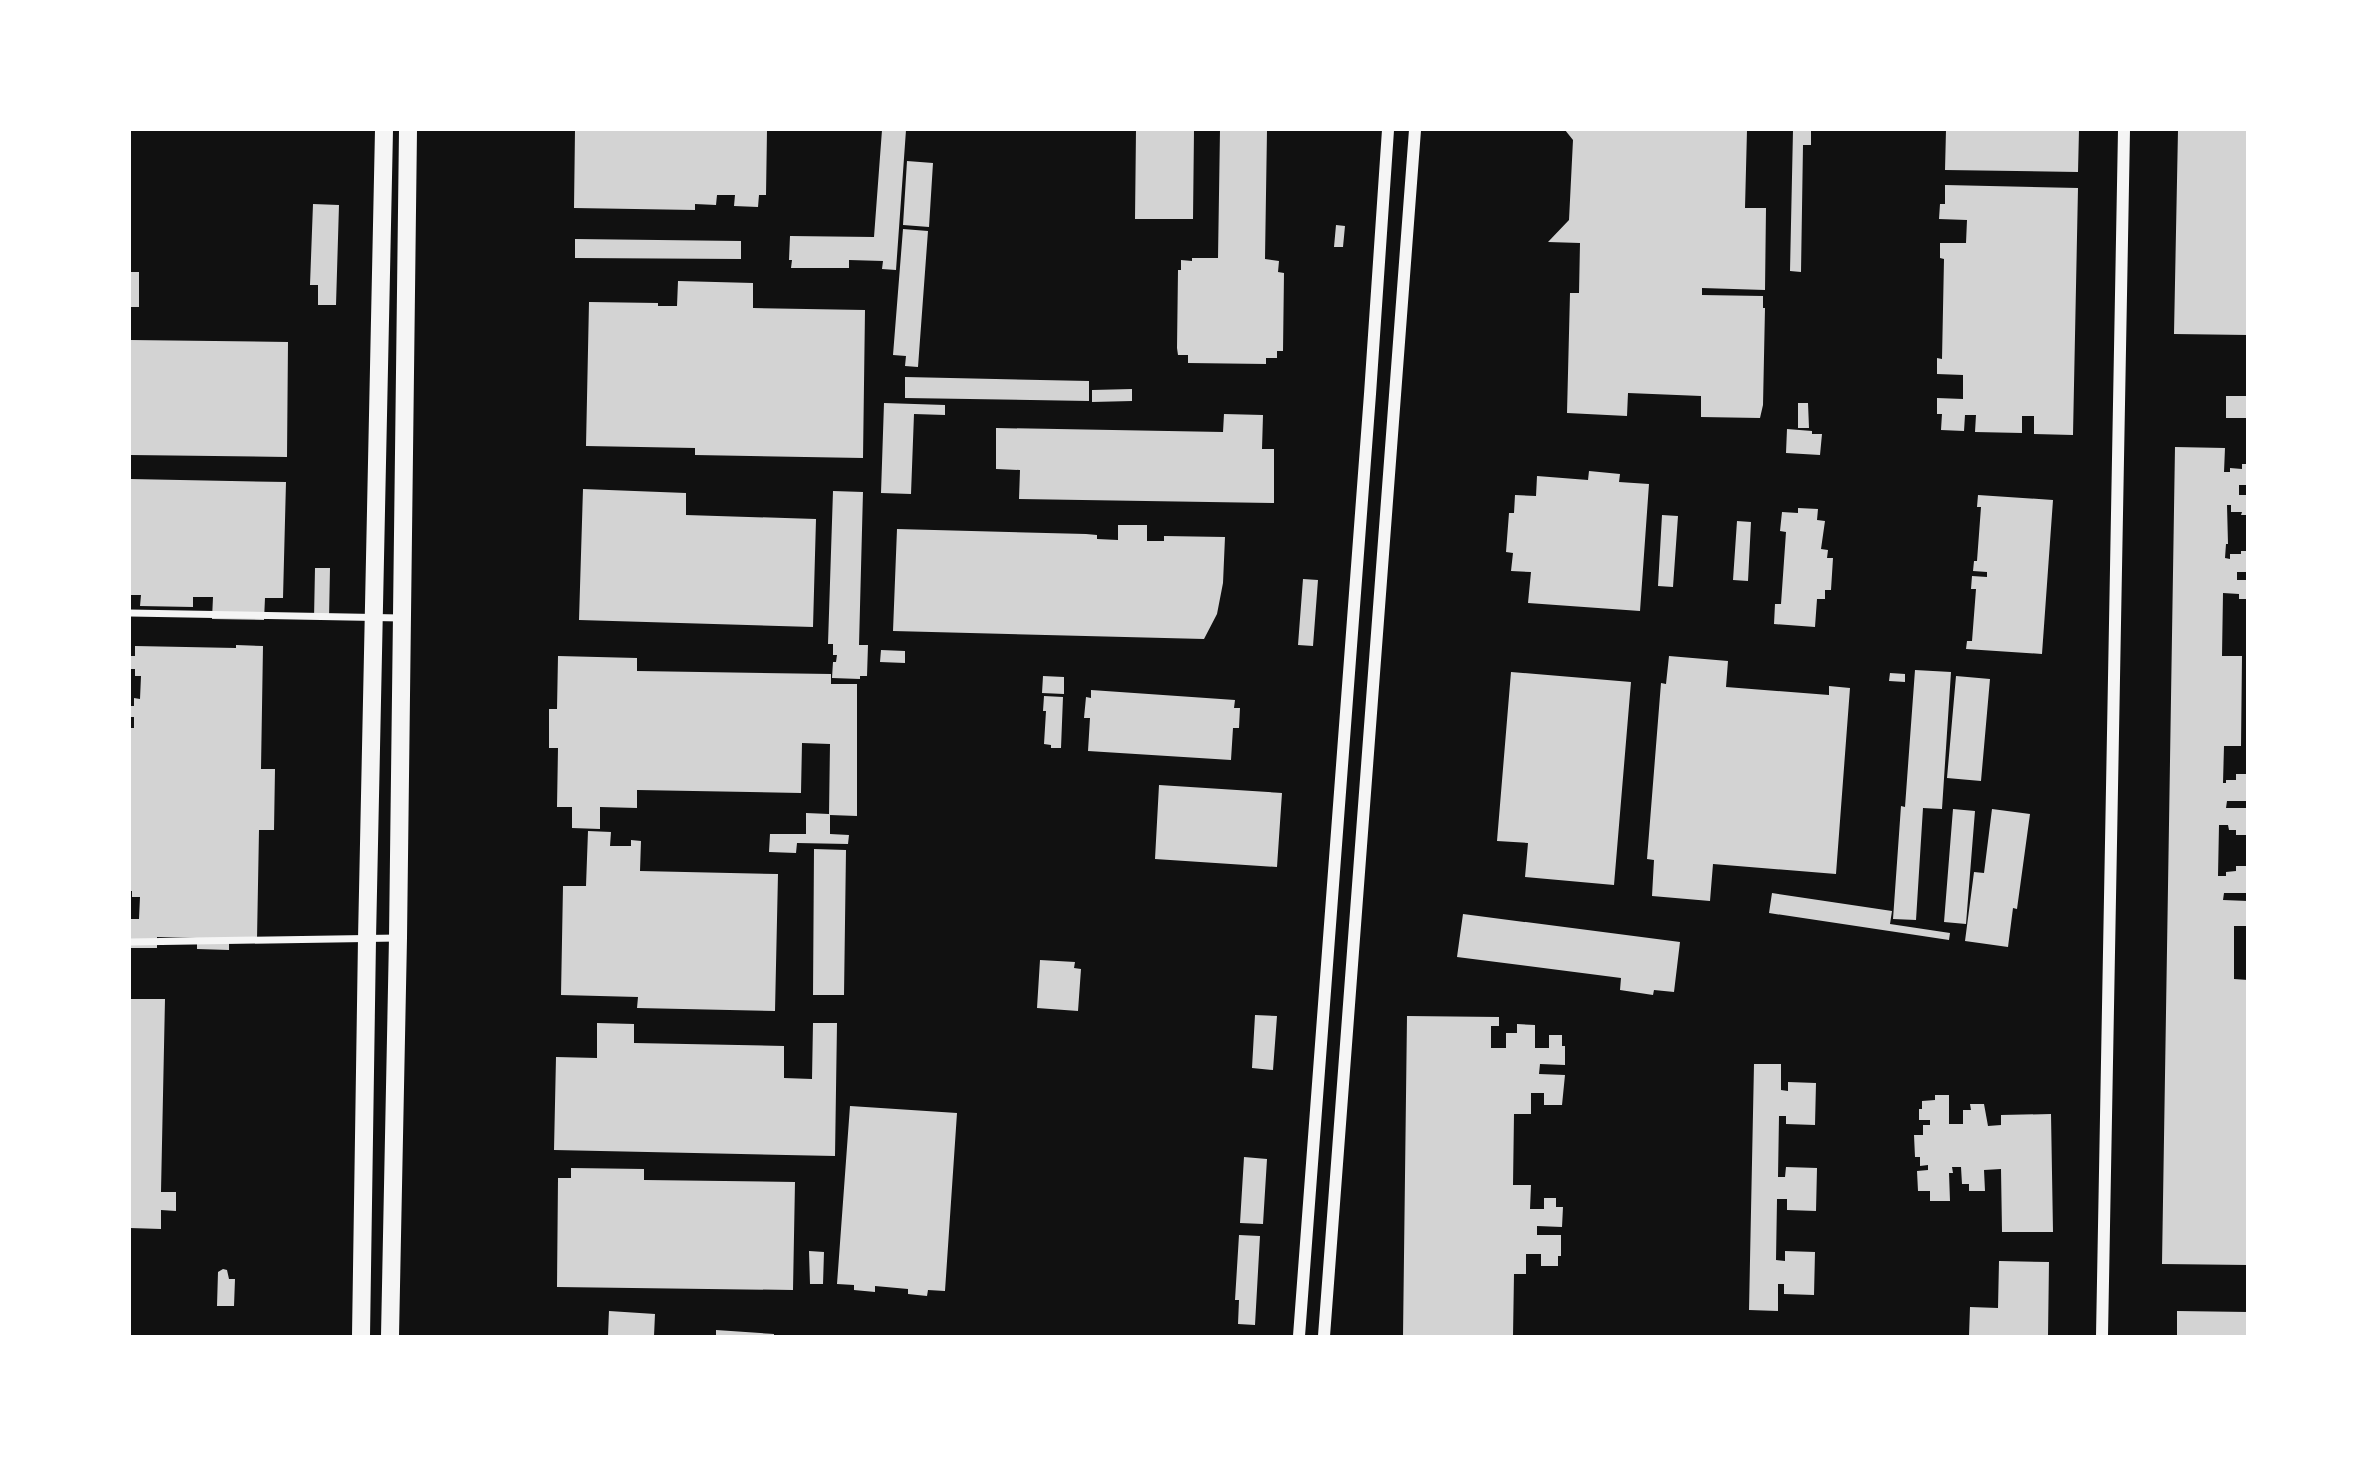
<svg xmlns="http://www.w3.org/2000/svg" width="2377" height="1466" viewBox="0 0 2377 1466" font-family="Bitter,serif">
  <style>
    .building { fill: #d3d3d3 }
    .lines { fill: none; stroke-linecap: round; stroke-linejoin: round }
    .minor { stroke: #f5f5f5; stroke-width: 7 }
    .tertiary { stroke: #f5f5f5; stroke-width: 12 }
    .primary { stroke: #f5f5f5; stroke-width: 18 }
  </style>
  <rect width="100%" height="100%" fill="#111"/>
  <path class="building" d="M575 130H767L766 195H759L758 207 734 206 735 195H717L716 205 695 204V210L574 208Z
    M882 130H906L896 270 882 269 883 261 849 260V268H791L792 260H789L790 236 874 237Z
    M1136 130H1194L1193 219H1135Z
    M1220 130H1267L1265 259 1279 261 1278 272 1284 273 1283 351H1277V358H1266V364L1188 363V355H1178L1177 348 1178 270H1181V260L1192 261V258H1218Z
    M1565 130H1747L1745 208H1766L1765 290 1702 288V295L1763 296V308H1765L1763 405 1760 418 1701 417V396L1628 393 1627 416 1567 413 1570 293H1579L1580 243 1548 242 1569 220 1573 140Z
    M1793 130H1811V145H1803L1801 272 1790 271Z
    M1946 130H2079L2078 172 1945 170Z
    M2178 130H2248V335L2174 334Z
    M907 161 933 163 929 227 903 225Z
    M1945 185 2078 188 2073 435 2034 434V416H2022V433L1975 432 1976 415H1965L1964 431 1941 430 1942 414H1937V398L1963 399V375L1937 374V358L1942 359 1944 259 1940 258V243H1966L1967 220 1939 219 1940 204H1945Z
    M313 204 339 205 336 305H318V285H310Z
    M1336 225 1345 226 1343 247H1334Z
    M903 229 928 231 918 367 905 366 906 356 893 355Z
    M575 239 741 241V259L575 258Z
    M130 272H139V307H130Z
    M678 281 753 283V308L865 310 863 458 695 455V448L586 446 589 302 658 303V306H677Z
    M130 340 288 342 287 457 130 455Z
    M905 377 1089 381V401L905 398Z
    M1132 389V401L1092 402V390Z
    M2226 396H2248V418H2226Z
    M884 403 945 405V415L914 414 911 494 881 493Z
    M1798 403H1808L1809 428H1798Z
    M1224 414 1263 415 1262 449H1274V503L1019 499 1020 470 996 469V428L1223 432Z
    M1787 429 1812 431V434H1822L1820 455 1786 453Z
    M2175 447 2225 448 2224 472H2230V468L2242 469V464H2248V485H2239V495H2248V515H2241L2242 512H2231V505H2227L2228 544H2226L2225 558 2230 559V554H2241V551H2248V572H2237V580H2248V599H2239V594L2223 593 2222 656H2242L2241 746H2224L2223 783H2226V780H2236V774H2248V801H2227L2226 808H2248V835H2236V830H2229L2228 825H2219L2218 876H2226V872L2236 871V866H2248V893H2224L2223 900 2248 901V926H2234V979L2248 980V1265L2162 1264Z
    M1589 471 1620 474 1619 482 1649 484 1640 611 1528 603 1531 572 1511 571 1513 553 1506 552 1509 513H1514L1515 495 1536 496 1537 476 1588 480Z
    M130 479 286 482 283 598H265L264 620 212 619 213 597H193V607L140 606 141 595H130Z
    M583 489 686 493V515L816 519 813 627 579 620Z
    M833 491 863 492 859 645H868L867 676H860V679L832 678 833 662H836L837 655H833V644H828Z
    M1978 495 2053 500 2042 654 1966 649 1967 641H1972L1976 589H1971L1972 576 1987 577V572L1973 571 1974 561H1977L1981 507H1977Z
    M1798 508 1818 509 1817 520 1825 521 1821 549 1828 550 1827 558H1833L1831 590H1825V599H1817L1815 627 1774 624 1775 604H1781L1786 532 1780 531 1782 512 1798 513Z
    M1662 515 1678 516 1673 587 1658 586Z
    M1737 521 1751 522 1748 581 1733 580Z
    M1118 525H1147V541H1164V536L1225 537 1223 583 1217 614 1204 639 893 631 897 529 1086 534 1097 535V539L1118 540Z
    M315 568H330L329 619H314Z
    M1303 579 1318 580 1313 646 1298 645Z
    M236 645 263 646 261 769H275L274 830H259L257 939 229 938V950L197 949V938L157 937V948H130V919H139L140 897H132V891H130V728H134V717H130V706H134V698L140 699 141 676H135V669H130L131 656H135V646L236 648Z
    M881 650 905 651V663L880 662Z
    M558 656 637 658V671L831 674V684H857V816L830 815V834L849 835 848 844 797 843 796 853 769 852 770 834H806V813L829 814 830 744 802 743 801 793 637 790V808L600 807V829L572 828V807H557L558 748H549V709H557Z
    M1669 656 1728 661 1726 687 1829 695V686L1850 688 1836 874 1713 864 1710 901 1652 896 1654 860 1647 859 1661 683 1666 684Z
    M1915 670 1951 672 1942 809 1923 808 1916 920 1893 919 1901 806 1905 807Z
    M1511 672 1631 682 1614 885 1525 877 1528 843 1497 841Z
    M1890 673 1905 674V682L1889 681Z
    M1043 676 1064 677V694L1042 693Z
    M1956 676 1990 679 1981 781 1947 778Z
    M1091 690 1235 700 1234 708H1240L1239 728H1233L1231 760 1088 751 1090 718H1084L1086 697 1091 698Z
    M1044 696 1063 697 1061 748H1051V745L1044 744 1046 711H1043Z
    M1159 785 1282 793 1277 867 1155 859Z
    M1953 809 1975 811 1966 924 1944 922Z
    M1992 809 2030 814 2017 909 2013 908 2008 947 1965 941 1974 872 1984 873Z
    M588 831 611 832 610 846H631V840L641 841 640 871 778 874 775 1011 637 1008 638 997 561 995 563 886H586Z
    M814 849 846 850 844 995H813Z
    M1772 893 1892 911 1890 924 1950 933 1949 940 1769 913Z
    M1463 914 1680 942 1674 992 1654 990 1653 995 1620 990 1621 978 1457 957Z
    M1040 960 1075 962 1074 968 1081 969 1078 1011 1037 1008Z
    M130 999H165L161 1192H176V1211L161 1210V1229L130 1228Z
    M1255 1015 1277 1016 1273 1070 1252 1068Z
    M1407 1016 1499 1017V1026H1491V1048H1506V1033H1517V1024L1535 1025V1048H1549V1035H1562V1046H1565V1065L1540 1064 1539 1074 1565 1075 1562 1105H1544V1093H1531V1114H1514L1513 1185H1531L1530 1209H1544V1198H1556V1207H1563L1562 1227 1537 1226V1235H1561V1256H1558V1266H1541V1254H1526V1274H1514L1513 1336H1403Z
    M597 1023 634 1024V1043L784 1046V1078L812 1079 813 1023H837L835 1156 554 1150 556 1057 597 1058Z
    M1754 1064H1781V1090L1788 1091V1082L1816 1083 1815 1125 1786 1124V1116H1779L1778 1177H1785L1786 1167 1817 1168 1816 1211 1787 1210V1199H1777L1776 1260 1785 1261V1251L1815 1252 1814 1295 1784 1294V1284H1778V1311L1749 1310Z
    M1935 1095H1949V1124H1963V1110H1971L1970 1104H1984L1988 1126 2001 1125V1115L2051 1114 2053 1232H2002L2001 1169 1984 1170 1985 1191H1969V1184H1962L1961 1167H1952L1953 1173H1949L1950 1201H1930V1191H1918L1917 1171 1928 1170V1165L1920 1166V1157H1915L1914 1135H1923V1125H1930V1120H1919V1109H1922V1101L1935 1100Z
    M850 1106 957 1113 945 1291 928 1290 927 1296 908 1294V1289L875 1286V1292L854 1290V1285L837 1284Z
    M1244 1157 1267 1159 1263 1224 1240 1223Z
    M571 1168 644 1169V1180L795 1182 793 1290 557 1287 558 1178H571Z
    M1239 1235 1260 1236 1255 1325 1238 1324 1239 1300H1235Z
    M809 1251 824 1252 823 1284H810Z
    M1999 1261 2049 1262 2048 1336H1969L1970 1307 1998 1308Z
    M223 1269 227 1270 229 1279H235L234 1306H217L218 1272Z
    M609 1311 655 1314 654 1336H608Z
    M2177 1311 2248 1312V1336H2177Z
    M716 1330 774 1334V1336H716Z"/>
  <g class="lines">
    <path class="minor" d="M130 613 401 618
      M130 942 398 938"/>
    <path class="tertiary" d="M1299 1336 1370 394 1388 130
      M1324 1336 1415 130
      M2102 1336 2124 130"/>
    <path class="primary" d="M361 1336 367 939 384 130
      M390 1336 398 938 408 130"/>
  </g>
  <rect width="2377" height="1466" fill="none" stroke="#ffffff" stroke-width="262"/>
</svg>
